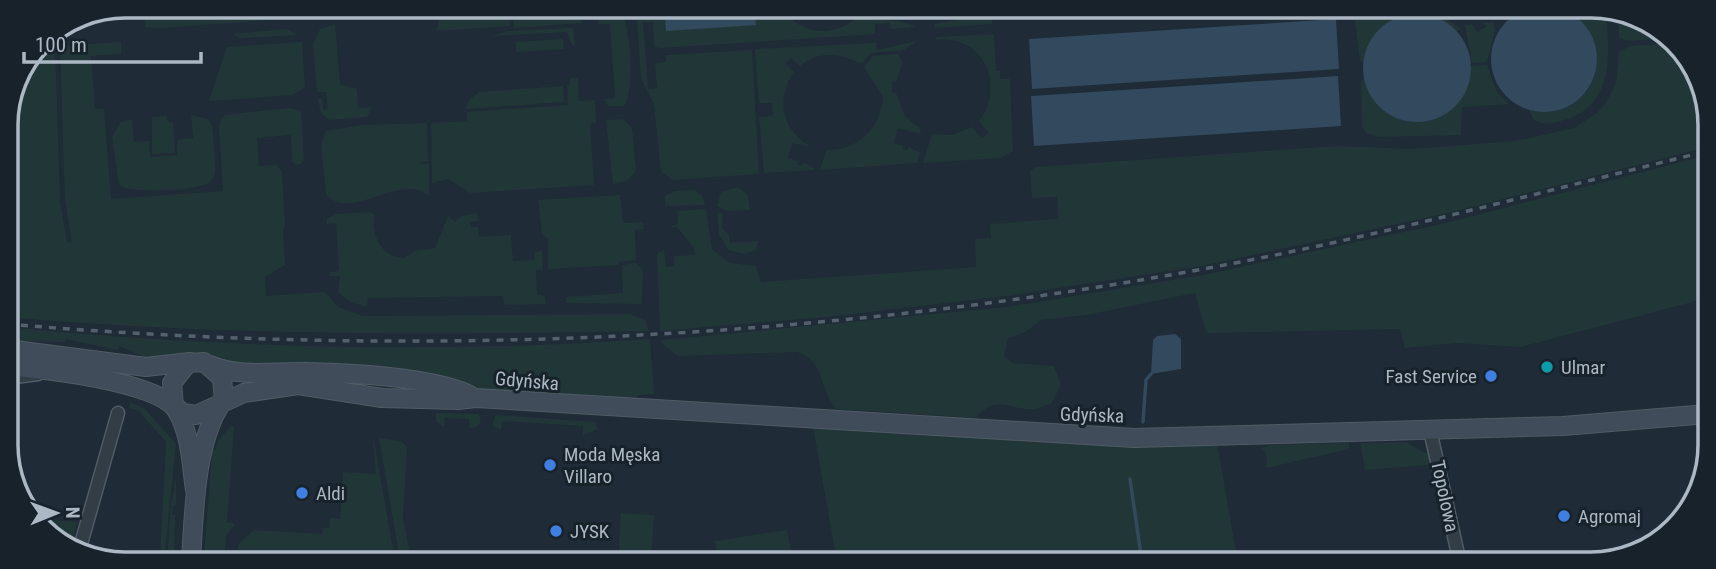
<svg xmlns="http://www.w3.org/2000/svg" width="1716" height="569" viewBox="0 0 1716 569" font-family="'Roboto Condensed',sans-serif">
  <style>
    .green { fill: #213737 }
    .water { fill: #32495e }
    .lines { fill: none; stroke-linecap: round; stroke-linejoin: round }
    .stream { stroke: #32495e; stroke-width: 3.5 }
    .street-casing { stroke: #505b65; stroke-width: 15 }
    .secondary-casing { stroke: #505b65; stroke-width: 20 }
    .street { stroke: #323d46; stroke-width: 12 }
    .secondary { stroke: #404c5a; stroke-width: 18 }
    .rail { stroke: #54616e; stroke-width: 3.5; stroke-dasharray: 7 7; stroke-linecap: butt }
    .culture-dot { fill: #0f9aa8; stroke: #18222b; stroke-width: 2.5 }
    .shop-dot { fill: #3f7fe0; stroke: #18222b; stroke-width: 2.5 }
    .labels { text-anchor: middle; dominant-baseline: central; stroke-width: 6; stroke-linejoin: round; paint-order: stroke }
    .poi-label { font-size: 19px; fill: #acb8c4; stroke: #18222b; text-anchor: start }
    .street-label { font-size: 19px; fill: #acb8c4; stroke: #18222b }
    .rim { fill: none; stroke: #acb8c4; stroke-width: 3.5 }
  </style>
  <rect width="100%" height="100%" fill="#1f2b36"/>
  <path class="green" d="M143 5 300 6 295 15 286 19 160 28 145 27Z
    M606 7 619 9C631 20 635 94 624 106H608L604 99 615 98 610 24H598V15Z
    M636 7H781C799 36 838 39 860 14 879 25 897 16 916 27L891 29 890 23 875 24V34L661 48 654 47 653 22H643L648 89 657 88 655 63 666 62V55L752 50 759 174 673 180 661 172 654 104 641 78Z
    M973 8 981 17 987 10 984 8H991L992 24 935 28V24L956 20Z
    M574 9 580 14 582 23 514 28 513 13Z
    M1366 9H1432L1461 29 1456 32C1422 0 1373 17 1363 62L1360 61 1355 21Z
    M1565 9H1606C1609 51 1616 106 1564 120 1553 124 1542 126 1533 119L1529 110C1541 113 1549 108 1561 104 1569 101 1580 99 1585 93 1609 67 1592 23 1565 9Z
    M1617 9H1623L1668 38 1630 41 1619 38Z
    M509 13 510 26 437 31 439 18Z
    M1493 22 1495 30 1487 62 1472 63 1465 25 1472 24 1477 32 1487 26 1482 23Z
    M335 24 340 84 357 89 358 108 372 107 367 117 329 120 321 113 318 99H322L323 110 328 109 326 92H317L313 44 320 29Z
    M573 28 575 45H572L567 32 490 36 509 31Z
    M286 29 299 35 239 38 233 34Z
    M994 34 996 71H1000V79H1010L1013 151 1000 158 923 163 932 134 952 135 972 127 982 138 989 133 979 121C1006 86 984 34 936 40V37Z
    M563 39 564 49 516 52V42Z
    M917 41 904 50 871 53 861 64C840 53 820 50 800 66L791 58 786 64 794 72C775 99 782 132 812 147L792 143 788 158 798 161 797 164 801 166 803 162 814 168V170L764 173 759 117 773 116 772 103H759L755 49 876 43 877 50Z
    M121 42V54L91 56 95 109H104L111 199 223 191 219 127 220 120 224 115 290 108 301 111 304 160 301 164 296 165 292 161 291 135 257 138 259 166 276 165 282 171 285 226 283 230 285 265 265 277 266 296 325 292 338 307 363 316 630 314 645 320 649 331C434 335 221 336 7 317L5 117 37 47 55 46 60 201 67 242 72 243 65 200 60 46Z
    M302 42 305 87 293 95 209 101 227 47Z
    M1677 43 1681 46 1709 101 1708 147 1448 213 1201 266 1006 296 826 317 660 331 657 254 664 249 666 267 674 266V256L695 255 694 248 677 227H670L678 224 677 211 706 209 712 249 729 263 756 266 761 282 976 267 975 239 991 238 990 224 1058 219 1057 197 1032 198 1030 171 1036 167 1337 146 1411 149 1516 141 1574 128 1597 113 1606 103 1616 83 1619 52 1630 46Z
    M898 54 903 62 896 82H892V92L896 93 905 116 921 130 920 134 898 128 894 143 903 146V149L907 150 909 147 920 153 917 163 820 170 826 150C859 151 881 126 883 97L864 67 873 56Z
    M1487 65 1497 92 1509 104 1462 107 1461 135 1378 137 1366 133 1362 127 1361 81 1364 79C1384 142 1466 132 1470 66Z
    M570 78H578L579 101 595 100 596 123 590 124 594 185 470 193 449 179 432 183 431 123 467 121V112L568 105 567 85H570Z
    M563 86 564 102 466 109 469 100 479 92Z
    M191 115 208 119C215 128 213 139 214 150 215 161 218 174 210 182 199 191 129 194 119 185L112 137 121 122 132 119 134 142 149 141 150 157 177 155V140L193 138Z
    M167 116 168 122H173L175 153 152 154V117Z
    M623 119 632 128 636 171 627 181 613 184 606 120Z
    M427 123 428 161 419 163 429 164V196C400 171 350 224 326 194L321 144 326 131 362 125Z
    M1708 155V298L1520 347 1457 343 1405 348 1400 329 1206 333 1195 293 1086 315 1041 320 1024 333 1008 338 1004 356 1012 363 1054 366 1061 385 1051 404C1046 405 1040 408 1034 409 1009 411 997 392 976 418L837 409C819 392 826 361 797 352L678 356 661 343V340L1007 307 1203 275 1450 222Z
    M738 187 748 195 750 210 728 211 717 206 721 192Z
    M695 190 703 197 705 205 665 206V196L675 191Z
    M620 195 623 223 643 222 644 229 635 230 636 260 619 262 618 265 548 269V239L542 234 538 200Z
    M370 212 374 215C372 237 381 257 405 258L414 251 435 248 448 216 455 222 461 216 477 213 478 221 470 222 471 227H478L479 237 511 235 513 261 535 260V252L542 251 543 270H536L537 294 545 296 546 304 504 305 503 296 368 298 367 307 350 302 338 292 340 276H330V272L339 271 336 223 327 224V219L336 214Z
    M717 212 723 214 722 228 729 235V243L758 241 756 250 745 254 728 250 719 234Z
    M636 263 643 269 642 304 566 303 567 297 623 293 622 265Z
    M7 327C220 348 436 354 650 339L654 394 637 395 636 402 557 398 234 365 203 352 149 359 119 346 118 350 66 339 65 342 7 341Z
    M130 402 145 409 176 444 164 560H160L166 442 138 410 129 408Z
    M436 413 479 414 481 422 476 427 469 428V419L445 418 444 427 436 422Z
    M496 415 595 422 598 429 583 435V426L502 421 501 430 492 425Z
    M231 426 234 427 227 522 235 524 226 536 224 560H204L212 450 216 449 217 442Z
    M813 427 1127 445 1217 443 1238 563 837 562Z
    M373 436 395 560H235L239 543 254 530 322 534 323 528H329L330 518 340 519 343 472 376 474Z
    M379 438 401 441 407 447 403 517 411 560H400Z
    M1406 442 1425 453H1430L1428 465 1365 470 1360 443Z
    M1349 443V449L1267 468 1266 453 1261 449 1269 445Z
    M176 478V506H173L172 515H175L174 560H167L171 504Z
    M621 513 654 515 651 561H618Z
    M33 519 77 522 71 546 35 523Z
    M787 530 793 561H718L715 541Z"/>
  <path class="water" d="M1491 59a53 53 0 1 1 106 0a53 53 0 1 1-106 0Z
    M664 7H755V9L665 15Z
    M755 10 756 25 666 31 665 17Z
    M1363 68a54 54 0 1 1 108 0a54 54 0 1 1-108 0Z
    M1336 19 1339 69 1032 89 1029 39Z
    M1338 76 1341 126 1034 146 1031 96Z
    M1175 334 1181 339V369L1151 374 1153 340 1157 336Z"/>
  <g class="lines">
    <path class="stream" d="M1143 422 1146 380 1151 374
      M1130 479 1142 562"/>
    <g class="street-casing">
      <path id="street" d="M7 378 38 374
        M1703 415 1707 436
        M1430 430 1460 563
        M79 551 118 413"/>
    </g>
    <g class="secondary-casing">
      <path id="secondary" d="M7 349 146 367 190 362
        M210 365C240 378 274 371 306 372 349 373 432 377 470 395
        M7 366C41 369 160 381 177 411 191 435 191 463 195 490
        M224 401 222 378 204 362 188 363 172 383 174 406 183 413 196 415 244 393 298 385 382 398 458 400 476 398 1134 438 1563 426 1707 414
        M191 560C194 513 195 443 221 404"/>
    </g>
    <use href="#street" class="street"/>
    <use href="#secondary" class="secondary"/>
    <path class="rail" d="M7 324C407 358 808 342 1203 269 1374 238 1540 192 1708 151"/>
  </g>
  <circle class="culture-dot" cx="1547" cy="367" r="7"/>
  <g class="shop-dot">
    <circle cx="1491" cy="376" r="7"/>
    <circle cx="550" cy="465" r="7"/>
    <circle cx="302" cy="493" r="7"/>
    <circle cx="1564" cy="516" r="7"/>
    <circle cx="556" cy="531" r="7"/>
  </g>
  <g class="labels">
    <g class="poi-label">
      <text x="1561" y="367">Ulmar</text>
      <text x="1477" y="376" text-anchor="end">Fast Service</text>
      <text x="564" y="454">Moda Męska<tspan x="564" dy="22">Villaro</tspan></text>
      <text x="316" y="493">Aldi</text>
      <text x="1578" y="516">Agromaj</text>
      <text x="570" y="531">JYSK</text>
    </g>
    <g class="street-label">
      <text transform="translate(527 381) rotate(5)">Gdyńska</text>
      <text transform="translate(1092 415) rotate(2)">Gdyńska</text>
      <text transform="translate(1445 496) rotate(78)">Topolowa</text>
    </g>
  </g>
  <path d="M0 0H1716V569H0ZM125 18H1591A107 107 0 0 1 1698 125V445A107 107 0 0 1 1591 552H125A107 107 0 0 1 18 445V125A107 107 0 0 1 125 18Z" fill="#18222b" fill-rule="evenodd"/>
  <path class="rim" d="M125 18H1591A107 107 0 0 1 1698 125V445A107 107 0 0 1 1591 552H125A107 107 0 0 1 18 445V125A107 107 0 0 1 125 18Z"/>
  <g transform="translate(56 513) rotate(89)" stroke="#18222b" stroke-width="5" paint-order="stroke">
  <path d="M0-5L12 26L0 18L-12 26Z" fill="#acb8c4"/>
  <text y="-10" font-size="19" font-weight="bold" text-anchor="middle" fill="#acb8c4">N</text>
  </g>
  <path d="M24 52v10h177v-10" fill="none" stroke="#acb8c4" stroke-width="3.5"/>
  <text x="35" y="52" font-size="21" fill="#acb8c4" stroke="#18222b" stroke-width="5" paint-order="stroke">100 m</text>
</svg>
